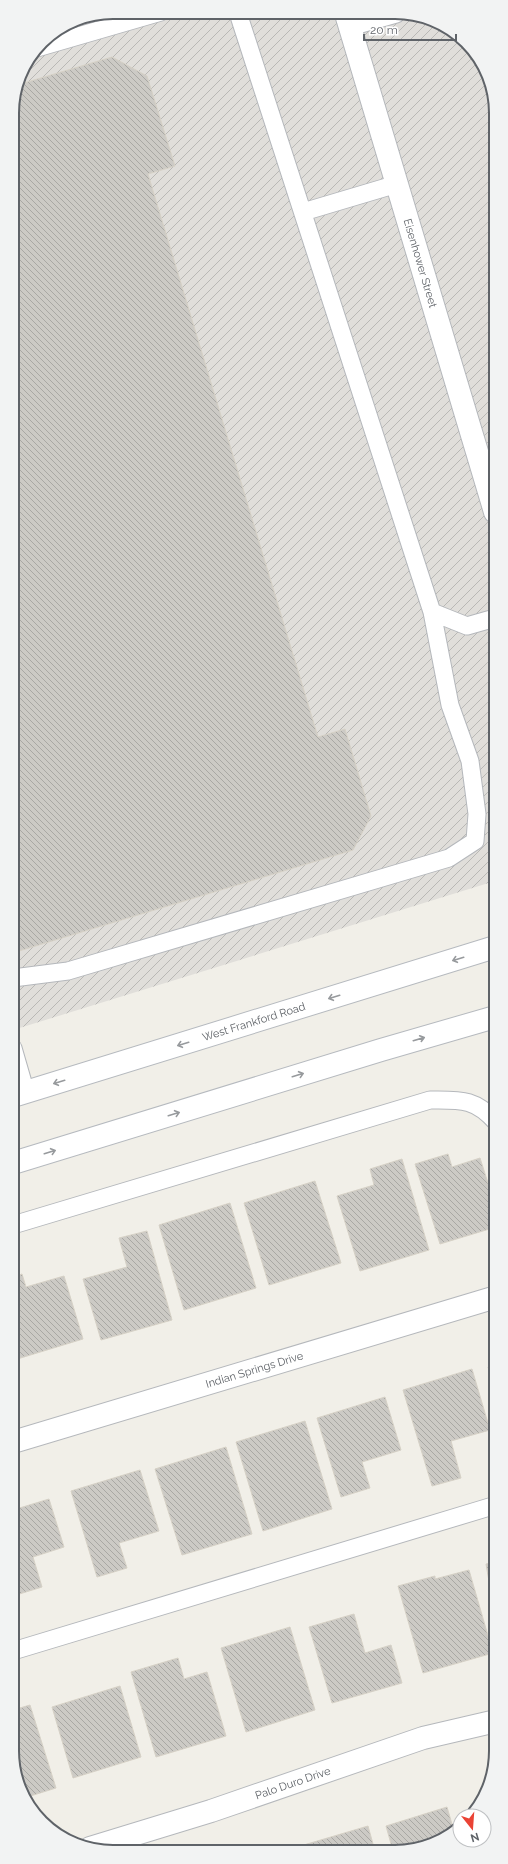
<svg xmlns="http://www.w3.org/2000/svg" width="508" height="1864" viewBox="0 0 508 1864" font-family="Raleway,sans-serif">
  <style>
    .industrial { fill: url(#industrial-furrows) }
    .building { fill: url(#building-back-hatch); stroke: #d6d1c6 }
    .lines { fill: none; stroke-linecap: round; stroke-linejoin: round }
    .service-casing { stroke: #b5b8bc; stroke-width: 19 }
    .minor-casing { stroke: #b5b8bc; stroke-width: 24 }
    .tertiary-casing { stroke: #b5b8bc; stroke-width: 24 }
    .secondary-casing { stroke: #b6babf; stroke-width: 24 }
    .service { stroke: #fff; stroke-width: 17 }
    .minor { stroke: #fff; stroke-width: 22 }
    .tertiary { stroke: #fff; stroke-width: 22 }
    .secondary { stroke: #fff; stroke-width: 22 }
    .oneway { stroke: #979a9d }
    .labels { text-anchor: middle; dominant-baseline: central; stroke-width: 4; stroke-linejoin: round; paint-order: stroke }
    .street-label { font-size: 11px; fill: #5f6368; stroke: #fff }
    .rim { fill: none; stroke: #5f6368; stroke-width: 2 }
  </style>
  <defs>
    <pattern id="industrial-furrows" width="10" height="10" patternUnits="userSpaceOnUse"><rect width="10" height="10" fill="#e0deda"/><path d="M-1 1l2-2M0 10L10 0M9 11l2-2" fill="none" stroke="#b9b8b5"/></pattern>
    <pattern id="building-back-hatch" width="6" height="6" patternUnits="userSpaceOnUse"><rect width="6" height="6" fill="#cccac5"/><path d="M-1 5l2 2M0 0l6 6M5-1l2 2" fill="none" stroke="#a9a8a4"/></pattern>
  </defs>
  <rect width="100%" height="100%" fill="#f1efe8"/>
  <path class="industrial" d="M113 12 415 14 467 42 486 69 495 100V881L13 1030 12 107 20 74 42 41 75 20Z"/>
  <path class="building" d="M112 57 147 76 175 166 148 174 318 737 345 729 371 816 353 850 19 951 13 929 12 107 17 85Z
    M448 1154 452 1167 480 1158 496 1208V1227L440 1244 415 1164Z
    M402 1159 429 1250 360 1271 337 1196 374 1185 370 1169Z
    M315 1181 341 1263 269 1285 244 1203Z
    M230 1203 256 1288 184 1310 159 1225Z
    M147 1231 172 1320 101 1340 83 1279 127 1267 119 1238Z
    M22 1274 26 1287 64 1276 83 1339 14 1360 13 1277Z
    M496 1365V1392L488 1367Z
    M472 1369 490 1430 451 1441 461 1478 432 1486 403 1390Z
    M385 1397 401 1450 362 1462 370 1488 341 1497 317 1418Z
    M305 1421 332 1509 263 1531 236 1442Z
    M226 1447 252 1534 182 1555 155 1469Z
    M140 1470 159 1531 119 1543 127 1568 97 1577 71 1491Z
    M49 1499 64 1547 33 1557 42 1587 13 1596V1510Z
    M496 1562V1622L486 1564Z
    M469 1570 493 1653 423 1673 398 1586 435 1576V1579Z
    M354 1614 365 1653 391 1645 402 1683 332 1703 309 1627Z
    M290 1627 315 1710 246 1732 221 1648Z
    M178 1658 184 1679 207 1672 226 1736 156 1757 131 1672Z
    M120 1686 141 1757 73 1778 52 1707Z
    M30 1705 56 1788 24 1798 13 1764V1710Z
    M447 1807 454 1831 445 1839 408 1851H393L386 1826Z
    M368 1826 375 1851H298L297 1847Z"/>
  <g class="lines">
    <g class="service-casing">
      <path id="service" d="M238 13 432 612 467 626 495 618
        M350 27 396 14
        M37 48 161 12
        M303 212 397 184
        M13 978 68 971 449 858 475 841 477 814 470 761 450 705 432 612
        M13 1048 26 1093
        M13 1225 430 1100C460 1100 475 1098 496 1122
        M13 1651 496 1505"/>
    </g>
    <g class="minor-casing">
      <g id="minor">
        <path id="s1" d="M13 1442 496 1297"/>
        <path id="s2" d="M90 1848 211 1811 423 1738 496 1721"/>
      </g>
    </g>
    <g class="tertiary-casing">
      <g id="tertiary">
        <path id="s3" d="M346 14 495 512"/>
      </g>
    </g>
    <g class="secondary-casing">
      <g id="secondary">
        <path id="s4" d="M13 1096 495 947"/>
        <path d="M13 1163 381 1050 495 1017"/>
      </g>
    </g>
    <use href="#service" class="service"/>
    <use href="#minor" class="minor"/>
    <use href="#tertiary" class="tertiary"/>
    <use href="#secondary" class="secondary"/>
  </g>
  <defs><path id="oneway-shaft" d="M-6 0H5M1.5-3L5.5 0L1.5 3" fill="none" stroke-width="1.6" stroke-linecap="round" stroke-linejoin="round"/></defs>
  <g class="oneway">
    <use href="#oneway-shaft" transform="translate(458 959) rotate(163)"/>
    <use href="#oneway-shaft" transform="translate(334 997) rotate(163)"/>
    <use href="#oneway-shaft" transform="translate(419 1039) rotate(-16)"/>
    <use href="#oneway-shaft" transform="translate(183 1044) rotate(163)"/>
    <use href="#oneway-shaft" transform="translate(298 1075) rotate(-17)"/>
    <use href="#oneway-shaft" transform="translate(59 1082) rotate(163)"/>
    <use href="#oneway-shaft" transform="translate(174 1114) rotate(-17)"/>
    <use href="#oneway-shaft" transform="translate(50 1152) rotate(-17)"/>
  </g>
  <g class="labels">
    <g class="street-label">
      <text stroke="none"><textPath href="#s3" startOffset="260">Eisenhower Street</textPath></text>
      <text stroke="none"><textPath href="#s4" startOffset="252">West Frankford Road</textPath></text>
      <text stroke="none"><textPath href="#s1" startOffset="252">Indian Springs Drive</textPath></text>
      <text stroke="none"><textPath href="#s2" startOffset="213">Palo Duro Drive</textPath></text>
    </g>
  </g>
  <path d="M0 0H508V1864H0ZM113 19H395A94 94 0 0 1 489 113V1751A94 94 0 0 1 395 1845H113A94 94 0 0 1 19 1751V113A94 94 0 0 1 113 19Z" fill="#f2f3f3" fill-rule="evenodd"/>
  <path class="rim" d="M113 19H395A94 94 0 0 1 489 113V1751A94 94 0 0 1 395 1845H113A94 94 0 0 1 19 1751V113A94 94 0 0 1 113 19Z"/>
  <g transform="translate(472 1828) rotate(163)"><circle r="19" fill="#ffffff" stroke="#bfc1c3"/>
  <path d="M0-3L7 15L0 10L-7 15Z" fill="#ea4335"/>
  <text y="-6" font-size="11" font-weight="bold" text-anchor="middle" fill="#5f6368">N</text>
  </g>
  <path d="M364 34v6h92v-6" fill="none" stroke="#5f6368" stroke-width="2"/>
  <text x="370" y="34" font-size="12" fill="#5f6368" stroke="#ffffff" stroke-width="3" paint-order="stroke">20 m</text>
</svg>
